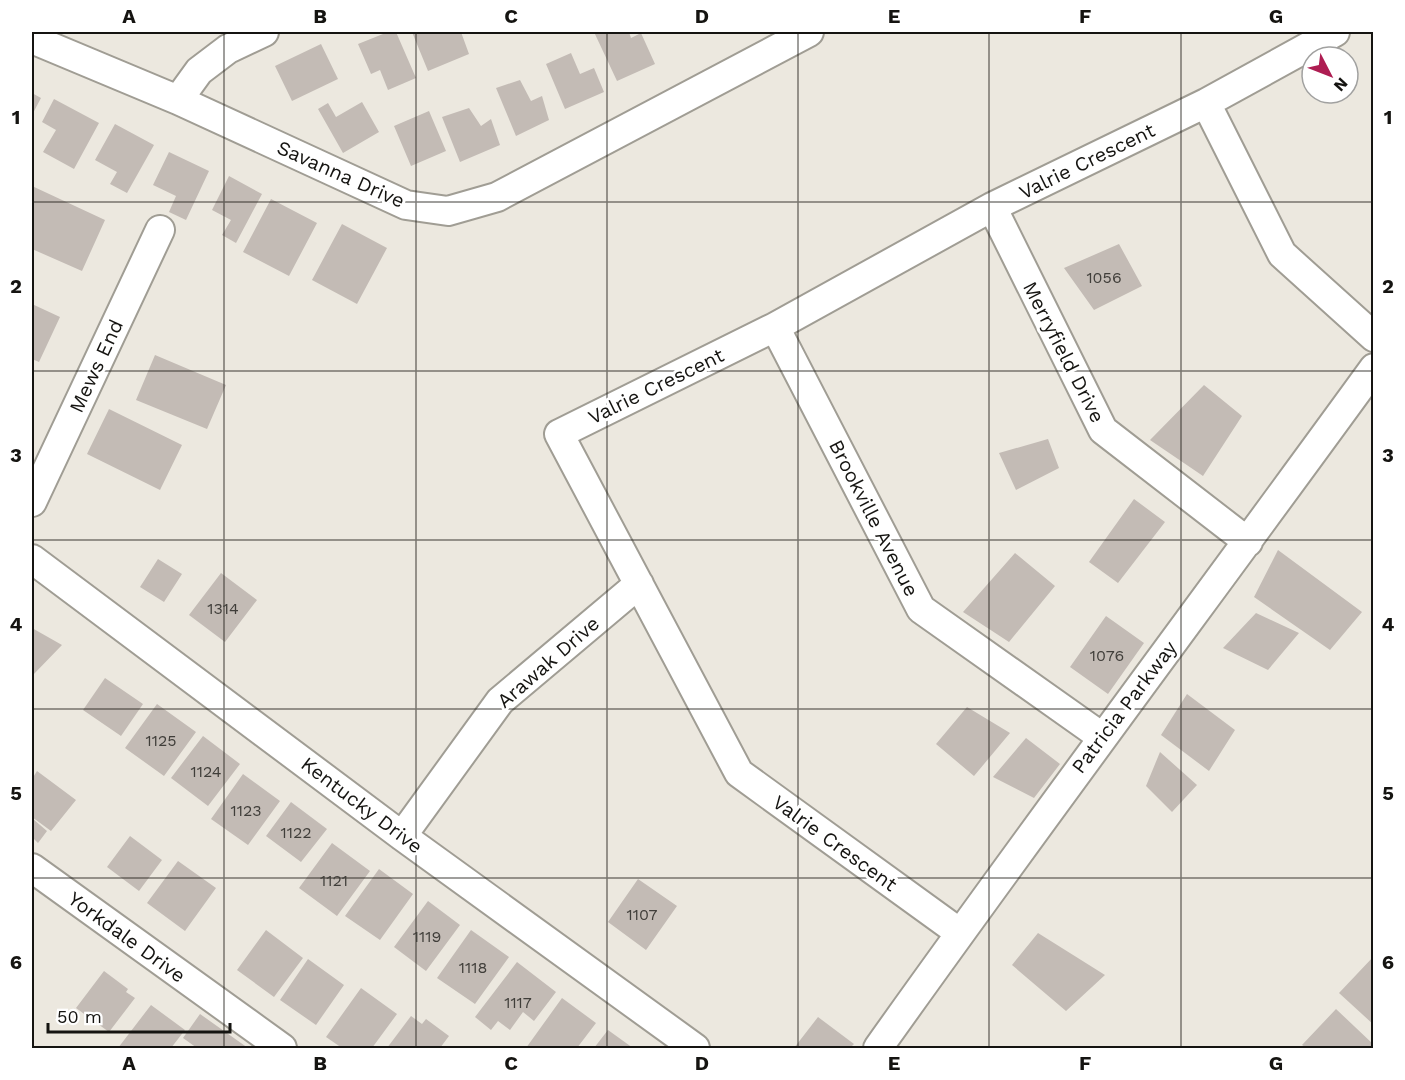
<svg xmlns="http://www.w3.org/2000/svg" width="1405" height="1080" viewBox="0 0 1405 1080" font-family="'Work Sans',sans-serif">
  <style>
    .building { fill: #c3bbb5 }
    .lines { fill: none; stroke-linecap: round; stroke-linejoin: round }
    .street-casing { stroke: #a09d94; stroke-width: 32 }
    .street { stroke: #fff; stroke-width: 28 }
    .grid { fill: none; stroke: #151411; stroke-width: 1.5; stroke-opacity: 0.55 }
    .labels { text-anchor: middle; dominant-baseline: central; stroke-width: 6; stroke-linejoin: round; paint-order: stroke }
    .number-label { font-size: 16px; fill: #403e3a }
    .street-label { font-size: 20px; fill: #151411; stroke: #fff }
    .neatline { fill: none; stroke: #151411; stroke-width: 2 }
    .grid-label { font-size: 20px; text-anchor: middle; font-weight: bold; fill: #151411 }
  </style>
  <rect width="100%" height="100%" fill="#ece8df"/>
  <path class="building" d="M388 32H396L416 78 388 90 380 70 371 74 358 44Z
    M412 32H461L469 54 428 71Z
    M594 32H629L631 38 641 33 655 64 617 81Z
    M321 44 338 79 292 101 275 66Z
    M571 53 580 74 594 68 604 92 565 109 546 64Z
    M520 80 531 101 542 96 549 120 516 136 496 88Z
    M32 93 41 98 32 115Z
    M54 99 99 123 74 169 43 152 56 130 42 122Z
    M362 102 379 132 343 153 318 109 328 103 336 117Z
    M469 108 481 126 491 119 500 145 460 162 442 117Z
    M429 111 446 151 411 166 394 126Z
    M115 124 154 145 127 193 110 184 117 172 95 160Z
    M169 152 209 171 186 220 169 212 176 196 153 185Z
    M229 176 262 194 236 243 222 235 231 220 212 210Z
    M32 186 105 220 82 271 32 249Z
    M271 199 317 223 289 276 243 252Z
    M342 224 387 248 357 304 312 280Z
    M1119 244 1142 286 1094 310 1064 268Z
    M32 304 60 317 39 362 32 359Z
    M155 355 226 385 207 429 136 400Z
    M1204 385 1242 416 1203 476 1150 440Z
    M109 409 182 445 160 490 87 454Z
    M1048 439 1059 468 1016 490 999 453Z
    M1134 499 1165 522 1118 583 1089 562Z
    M1278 550 1362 612 1330 650 1254 597Z
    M1015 553 1055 586 1009 642 963 612Z
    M158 559 182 574 164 602 140 587Z
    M221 573 257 600 225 642 189 615Z
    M1256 613 1299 633 1268 670 1223 648Z
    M1106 616 1144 643 1108 694 1070 667Z
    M32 628 62 645 32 676Z
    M105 678 143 704 121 736 83 710Z
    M1187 694 1235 730 1209 771 1161 735Z
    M157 704 196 732 164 776 125 748Z
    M967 707 1010 733 974 776 936 744Z
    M203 736 240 764 208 806 171 778Z
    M1026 738 1060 764 1034 798 993 777Z
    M1160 752 1197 785 1172 812 1146 786Z
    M37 771 76 800 51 831 32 817V779Z
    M243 774 280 801 248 845 211 819Z
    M291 802 327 829 301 862 266 836Z
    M33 819 47 831 38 843 32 837Z
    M130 836 162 860 139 891 107 867Z
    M332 843 370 871 337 916 299 888Z
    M178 861 216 888 185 931 147 903Z
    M379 869 413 894 380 940 345 916Z
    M638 879 677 906 646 950 608 922Z
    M428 901 460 925 426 971 394 947Z
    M266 930 303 958 274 997 237 970Z
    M471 930 509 957 475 1004 437 978Z
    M1038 933 1105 975 1066 1011 1012 965Z
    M1374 956V1025L1339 993Z
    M308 959 344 985 316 1025 280 1000Z
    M517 962 556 992 534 1021 523 1012 510 1030 498 1021 491 1030 475 1017Z
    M104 971 128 989 126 992 135 998 109 1032 76 1008Z
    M361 988 397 1014 372 1048H342L326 1037Z
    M562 998 596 1023 577 1048H526Z
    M151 1005 185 1030 171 1048H118Z
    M1336 1009 1373 1044 1369 1048H1307L1302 1045Z
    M200 1014 248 1048H197L183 1038Z
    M411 1016 422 1024 426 1019 449 1036 440 1048H387Z
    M818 1017 854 1044 850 1048H794Z
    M608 1030 633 1048H594Z"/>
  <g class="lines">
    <g class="street-casing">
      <path id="street" d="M32 39 178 100 406 205 448 211 497 197 809 32
        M178 100 199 71 228 49 264 32
        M1206 103 1282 254 1374 337
        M992 207 1103 430 1248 542
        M775 327 921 609 1102 737
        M32 502 160 230
        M32 559 402 836 695 1048
        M402 836 500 701 639 584
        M32 868 282 1048
        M960 933 739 773 559 434 775 327 992 207 1206 103 1335 32
        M878 1048C1040 820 1209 595 1374 368"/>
    </g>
    <use href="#street" class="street"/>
  </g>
  <path class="grid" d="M224 32V1048M416 32V1048M607 32V1048M798 32V1048M989 32V1048M1181 32V1048M32 202H1374M32 371H1374M32 540H1374M32 709H1374M32 878H1374"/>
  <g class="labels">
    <g class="number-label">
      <text x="1104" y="277">1056</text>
      <text x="223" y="608">1314</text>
      <text x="1107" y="655">1076</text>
      <text x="161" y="740">1125</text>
      <text x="206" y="771">1124</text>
      <text x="246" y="810">1123</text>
      <text x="296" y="832">1122</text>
      <text x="334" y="880">1121</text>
      <text x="642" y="914">1107</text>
      <text x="427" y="936">1119</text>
      <text x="473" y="967">1118</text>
      <text x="518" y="1002">1117</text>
    </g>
    <g class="street-label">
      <text transform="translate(1087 161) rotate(-26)">Valrie Crescent</text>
      <text transform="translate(341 174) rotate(24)">Savanna Drive</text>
      <text transform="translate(1064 352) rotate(63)">Merryfield Drive</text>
      <text transform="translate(96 366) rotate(-65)">Mews End</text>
      <text transform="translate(656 386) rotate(-26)">Valrie Crescent</text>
      <text transform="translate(874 518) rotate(63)">Brookville Avenue</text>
      <text transform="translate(548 662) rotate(-41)">Arawak Drive</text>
      <text transform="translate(1124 707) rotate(-53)">Patricia Parkway</text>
      <text transform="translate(362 805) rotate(37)">Kentucky Drive</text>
      <text transform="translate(835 843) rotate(36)">Valrie Crescent</text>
      <text transform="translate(127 937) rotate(36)">Yorkdale Drive</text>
    </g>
  </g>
  <rect width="1405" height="1080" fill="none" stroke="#ffffff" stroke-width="66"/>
  <g transform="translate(1330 75) rotate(132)"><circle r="28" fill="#ffffff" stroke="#a1a1a0" stroke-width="1.5"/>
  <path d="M0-4.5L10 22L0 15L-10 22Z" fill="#ae1d52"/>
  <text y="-9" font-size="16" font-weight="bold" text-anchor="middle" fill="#151411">N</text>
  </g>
  <path d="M48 1023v9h182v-9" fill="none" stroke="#151411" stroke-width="3"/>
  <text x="57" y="1023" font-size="18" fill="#151411" stroke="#ffffff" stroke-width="4.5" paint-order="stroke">50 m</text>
  <rect x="33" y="33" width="1339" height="1014" class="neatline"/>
  <g class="grid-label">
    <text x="129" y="23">A</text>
    <text x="320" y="23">B</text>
    <text x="511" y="23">C</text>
    <text x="702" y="23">D</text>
    <text x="894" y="23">E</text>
    <text x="1085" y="23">F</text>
    <text x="1276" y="23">G</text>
    <text x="16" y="124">1</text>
    <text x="1388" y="124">1</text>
    <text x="16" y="293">2</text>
    <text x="1388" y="293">2</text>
    <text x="16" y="462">3</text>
    <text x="1388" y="462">3</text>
    <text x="16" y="631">4</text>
    <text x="1388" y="631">4</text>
    <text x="16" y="800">5</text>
    <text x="1388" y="800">5</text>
    <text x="16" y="969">6</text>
    <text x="1388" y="969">6</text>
    <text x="129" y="1070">A</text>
    <text x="320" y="1070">B</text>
    <text x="511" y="1070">C</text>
    <text x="702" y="1070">D</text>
    <text x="894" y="1070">E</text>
    <text x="1085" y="1070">F</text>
    <text x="1276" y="1070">G</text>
  </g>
</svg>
